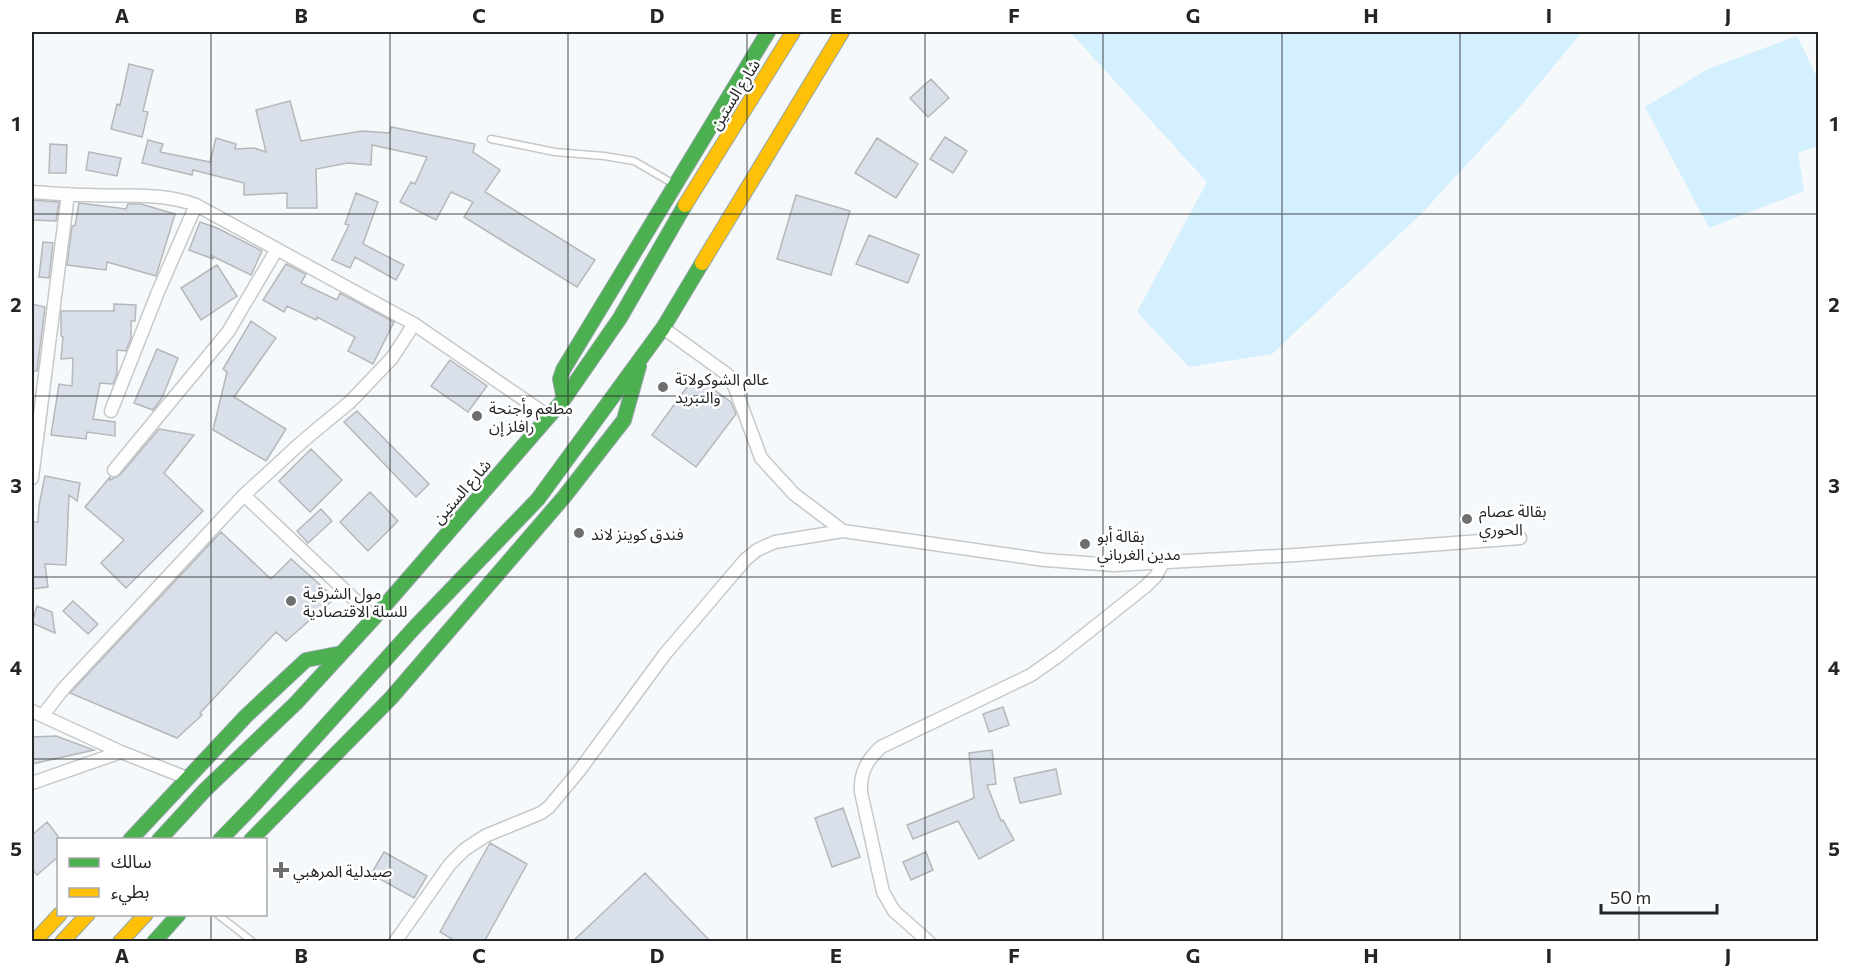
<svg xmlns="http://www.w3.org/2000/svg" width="1850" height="973" viewBox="0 0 1850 973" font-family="Commissioner,'Noto Sans Arabic',sans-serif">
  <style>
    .green { fill: #d4effd }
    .building { fill: #d9e0e9; stroke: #b5b7b9; stroke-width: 1.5 }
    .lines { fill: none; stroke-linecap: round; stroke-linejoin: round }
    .lane-casing { stroke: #c6c8c9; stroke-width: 9 }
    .street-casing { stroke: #c6c8c9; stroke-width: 15 }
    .fast-casing { stroke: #94a5a7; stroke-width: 16 }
    .slow-casing { stroke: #94a5a7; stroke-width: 16 }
    .lane { stroke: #fefefe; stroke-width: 6 }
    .street { stroke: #fefefe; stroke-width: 12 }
    .fast { stroke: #4caf50; stroke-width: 14 }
    .slow { stroke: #ffc107; stroke-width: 14 }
    .grid { fill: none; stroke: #232526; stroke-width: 1.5; stroke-opacity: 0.55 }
    .poi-dot { fill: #6d6f71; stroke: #fff; stroke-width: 2 }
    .labels { text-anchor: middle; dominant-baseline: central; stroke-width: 5; stroke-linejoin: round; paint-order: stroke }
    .street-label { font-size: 16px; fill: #232526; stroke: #fff }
    .poi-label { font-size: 16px; fill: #232526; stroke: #fff; text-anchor: start }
    .neatline { fill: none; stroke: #232526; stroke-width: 2 }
    .grid-label { font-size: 20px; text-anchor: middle; font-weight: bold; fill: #232526 }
  </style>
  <rect width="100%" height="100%" fill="#f6f9fb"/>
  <path class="green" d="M1070 32H1582L1519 108 1421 214 1272 354 1189 367 1137 312 1207 182Z
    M1797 36 1818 79V146L1798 153 1804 191 1709 228 1645 107 1708 69Z"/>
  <path class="building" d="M129 64 153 70 143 111 148 112 142 137 111 129 117 104 120 105Z
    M931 79 949 98 928 117 910 98Z
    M290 101 301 141 362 131 390 133 391 127 475 144 473 152 500 170 485 192 595 260 577 287 464 217 473 202 451 192 436 220 400 202 411 182 415 184 427 157 372 145 371 165 348 163 316 169 317 208H287V193L244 195V183L193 170 192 175 142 163 148 140 163 144 160 152 210 162 216 138 236 144 235 149 254 148 266 152 256 110Z
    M945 137 967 151 953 173 930 159Z
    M877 138 918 164 896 198 855 173Z
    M50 144 67 145 66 173H49Z
    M89 152 121 158 117 176 86 170Z
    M356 193 378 202 363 244 404 265 396 280 355 257 350 268 332 260 349 225 345 224Z
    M796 195 850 211 831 275 777 259Z
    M32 200 59 202 56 221 32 220Z
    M79 203 126 209 128 204H141L175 214 156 276 107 262 106 270 67 265 72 226H75Z
    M200 222 217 228 262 251 251 275 212 256 213 259 189 250Z
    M869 235 919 255 908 283 856 264Z
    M43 242 53 243 49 278 39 277Z
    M286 264 306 274 301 283 337 300 340 293 394 322 373 364 348 351 355 337 317 317 316 320 287 306 284 312 263 300Z
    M217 265 237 296 201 320 181 288Z
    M32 304 45 307 37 371H32Z
    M114 304 136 305 135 321H131V338L126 351 117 350V374L113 384 100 383 93 419 115 422V436L87 432 86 439 51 435 59 384 72 386 73 358 61 359 63 337 61 336V311H114Z
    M251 321 276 338 234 397 286 429 266 461 213 430 227 372 223 369Z
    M157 349 178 358 162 398 153 410 134 403Z
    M450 360 487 386 468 412 431 386Z
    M695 376 731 402 736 414 696 467 652 435Z
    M357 411 429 484 416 497 344 422Z
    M159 429 194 435 164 473 203 511 126 588 101 563 124 540 85 507 110 477V480L120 475Z
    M311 449 342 480 310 512 279 481Z
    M45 476 80 483 77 501 69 495 66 565 45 564 48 587 32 589V522H38L39 505Z
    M370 492 398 521 368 551 340 522Z
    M321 509 332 521 308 543 297 531Z
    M221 532 271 579 291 559 335 598 286 641 276 632 200 713 202 715 177 738 70 693Z
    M73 601 98 624 88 634 63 611Z
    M37 606 52 612 55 633 32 623Z
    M1003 707 1009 725 989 732 983 714Z
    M56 736 94 750 32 764V737Z
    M992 750 996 784 987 785 1001 821 1003 820 1014 840 979 859 958 821 913 839 907 825 974 798 969 753Z
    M1056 769 1061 794 1020 803 1014 778Z
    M843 808 860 857 832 867 815 818Z
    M47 822 58 836V857L37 875 32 869V835Z
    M490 843 527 864 484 942H457L440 932Z
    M384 852 427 876 414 898 371 874Z
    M926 852 933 870 911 880 903 862Z
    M645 873 711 942H572Z"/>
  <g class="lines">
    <g class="lane-casing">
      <path id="lane" d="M491 139 555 152 604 156 634 161 672 183
        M217 914 253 942"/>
    </g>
    <g class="street-casing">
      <path id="street" d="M32 192C50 193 69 195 88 195 125 197 161 192 196 205L414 324 548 416
        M663 328 728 375 735 388 761 458 794 494 843 531
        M111 411 158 292 196 205
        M114 470 228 332 277 249
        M32 478 68 194
        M244 495 304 440 350 402 392 358 414 324
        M32 711 121 752 187 778
        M43 715 64 688 244 495 374 618
        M32 783 121 752
        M395 942 450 864 464 850 485 836 541 813 549 807 579 771 665 654 745 560 757 550 775 542 843 531 1045 560 1114 565 1296 555 1520 538
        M929 942 894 911 883 892 861 792C860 772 867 760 881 747L1031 675 1058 656 1146 586 1156 576 1163 563"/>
    </g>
    <g class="fast-casing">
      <path id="fast" d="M564 399 560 379 563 370 768 32
        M130 840 246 716 306 660 342 653
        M159 840 205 790 296 703 374 618 564 399 620 318 685 205
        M220 840 255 804 415 627 538 499 663 328 702 263
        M251 840 391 698 564 497 624 420 639 366
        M154 942 179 914"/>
    </g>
    <g class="slow-casing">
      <path id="slow" d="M685 205 793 32
        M702 263 842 32
        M34 942 60 914
        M62 942 88 914
        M120 942 146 914"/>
    </g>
    <use href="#lane" class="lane"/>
    <use href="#street" class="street"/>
    <use href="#fast" class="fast"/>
    <use href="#slow" class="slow"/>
  </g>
  <path class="grid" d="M211 32V840M390 32V942M568 32V942M747 32V942M925 32V942M1103 32V942M1282 32V942M1460 32V942M1639 32V942M32 214H1818M32 396H1818M32 577H1818M32 759H1818M211 914V942"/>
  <g class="poi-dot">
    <circle cx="663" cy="387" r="6"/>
    <circle cx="477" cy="416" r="6"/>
    <circle cx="1467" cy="519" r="6"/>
    <circle cx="579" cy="533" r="6"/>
    <circle cx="1085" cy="544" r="6"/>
    <circle cx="291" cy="601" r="6"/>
    <path d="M278 861h6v6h6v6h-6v6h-6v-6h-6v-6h6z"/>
  </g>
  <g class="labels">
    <g class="street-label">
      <text transform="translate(734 94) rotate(-58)">شارع الستين</text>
      <text transform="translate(461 491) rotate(-49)">شارع الستين</text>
    </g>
    <g class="poi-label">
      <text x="675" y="378">عالم الشوكولاتة<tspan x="675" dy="18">والتبريد</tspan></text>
      <text x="489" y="407">مطعم وأجنحة<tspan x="489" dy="18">رافلز إن</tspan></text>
      <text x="1479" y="510">بقالة عصام<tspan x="1479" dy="18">الحوري</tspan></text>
      <text x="591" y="533">فندق كوينز لاند</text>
      <text x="1097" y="535">بقالة أبو<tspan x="1097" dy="18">مدين الغرباني</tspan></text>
      <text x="303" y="592">مول الشرقية<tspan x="303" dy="18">للسلة الاقتصادية</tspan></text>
      <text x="293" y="870">صيدلية المرهبي</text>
    </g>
  </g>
  <rect width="1850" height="973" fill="none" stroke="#ffffff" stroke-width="66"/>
  <rect x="57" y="838" width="210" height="78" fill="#ffffff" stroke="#a7a8a8" stroke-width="1.5"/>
  <rect x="69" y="858" width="30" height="9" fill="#4caf50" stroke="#a7a8a8" stroke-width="1.5"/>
  <text x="111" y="868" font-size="18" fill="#232526">سالك</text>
  <rect x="69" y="888" width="30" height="9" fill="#ffc107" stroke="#a7a8a8" stroke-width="1.5"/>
  <text x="111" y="898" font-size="18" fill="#232526">بطيء</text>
  <path d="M1601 904v9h116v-9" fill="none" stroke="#232526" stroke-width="3"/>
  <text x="1610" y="904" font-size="18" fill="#232526" stroke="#ffffff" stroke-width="4.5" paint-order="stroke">50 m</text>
  <rect x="33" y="33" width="1784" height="907" class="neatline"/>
  <g class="grid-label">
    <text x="122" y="23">A</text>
    <text x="301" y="23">B</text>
    <text x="479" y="23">C</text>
    <text x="657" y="23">D</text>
    <text x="836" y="23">E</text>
    <text x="1014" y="23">F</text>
    <text x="1193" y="23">G</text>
    <text x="1371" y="23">H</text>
    <text x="1549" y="23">I</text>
    <text x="1728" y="23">J</text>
    <text x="16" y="131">1</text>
    <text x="1834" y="131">1</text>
    <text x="16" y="312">2</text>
    <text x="1834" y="312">2</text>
    <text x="16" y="493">3</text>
    <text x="1834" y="493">3</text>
    <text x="16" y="675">4</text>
    <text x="1834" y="675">4</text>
    <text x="16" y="856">5</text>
    <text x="1834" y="856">5</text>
    <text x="122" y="963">A</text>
    <text x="301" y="963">B</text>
    <text x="479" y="963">C</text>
    <text x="657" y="963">D</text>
    <text x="836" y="963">E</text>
    <text x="1014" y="963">F</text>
    <text x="1193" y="963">G</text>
    <text x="1371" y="963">H</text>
    <text x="1549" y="963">I</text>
    <text x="1728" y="963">J</text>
  </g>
</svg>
